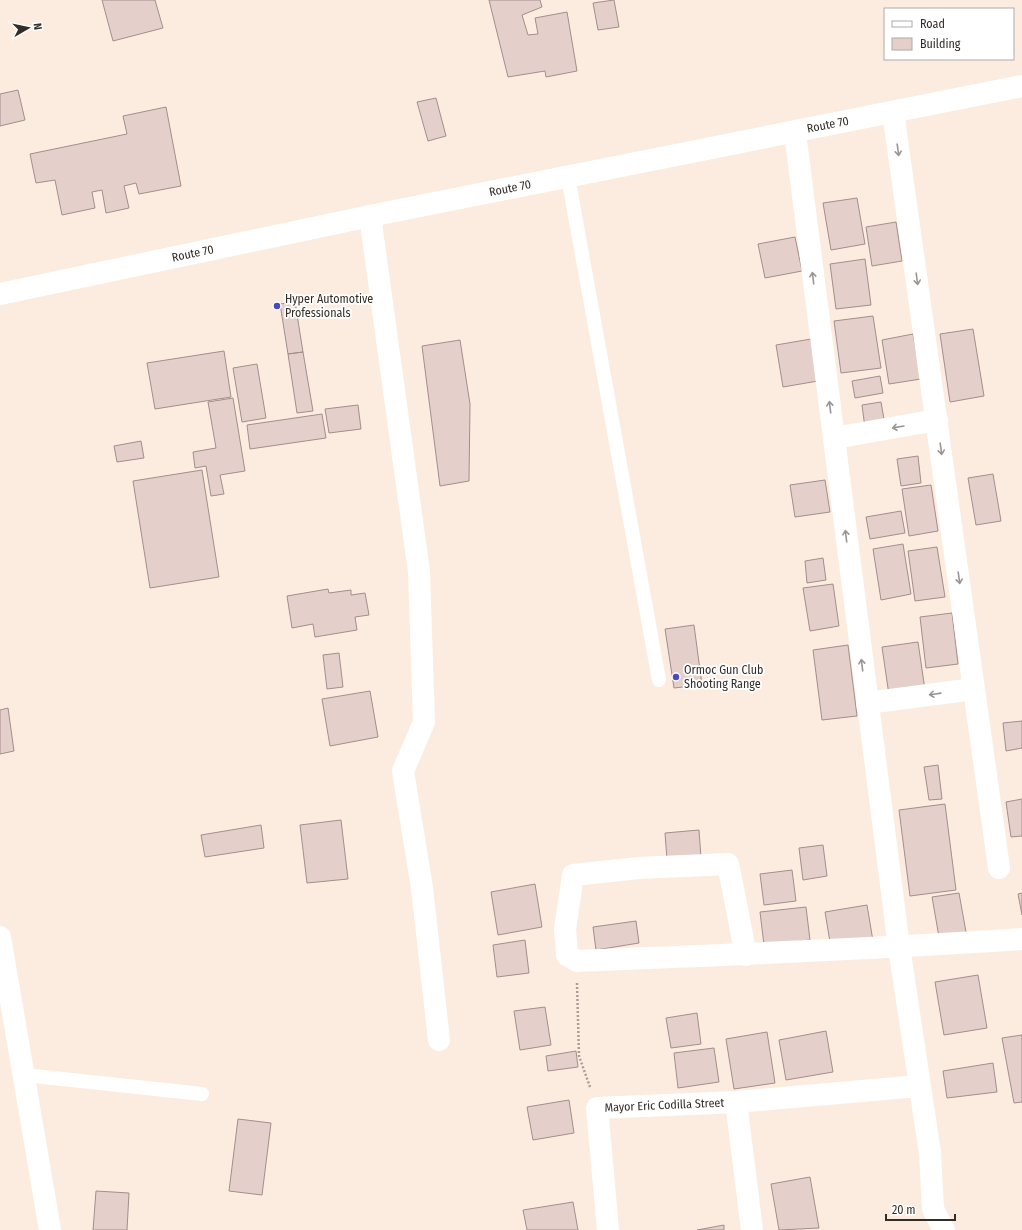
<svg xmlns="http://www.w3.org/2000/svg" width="1022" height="1230" viewBox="0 0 1022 1230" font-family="'Fira Sans Condensed',sans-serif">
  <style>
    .building { fill: #e4cfcb; stroke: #a28e8b }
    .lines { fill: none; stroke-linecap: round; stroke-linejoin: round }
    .path { stroke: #a99d94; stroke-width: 2.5; stroke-dasharray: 2 2; stroke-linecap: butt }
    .lane { stroke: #fff; stroke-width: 14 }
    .street { stroke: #fff; stroke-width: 22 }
    .highway { stroke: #fff; stroke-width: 22 }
    .oneway { stroke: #999694 }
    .poi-dot { fill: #4c49bf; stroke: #fff; stroke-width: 1.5 }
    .labels { text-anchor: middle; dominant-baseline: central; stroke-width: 3.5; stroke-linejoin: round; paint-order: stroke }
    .street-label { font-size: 12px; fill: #332d28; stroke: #fff }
    .poi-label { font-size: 12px; fill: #332d28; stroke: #fff; text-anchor: start }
  </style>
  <rect width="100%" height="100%" fill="#fcece0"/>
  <path class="building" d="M102 0H155L163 28 113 41Z
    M489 0H540L542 7 522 15 528 35 538 34 535 18 567 12 577 71 546 77 545 71 508 77Z
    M614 0 619 27 598 30 593 3Z
    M18 90 25 120 0 126V94Z
    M436 98 446 136 428 141 417 102Z
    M166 107 181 186 139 194 136 183 124 186 129 208 106 213 102 190 92 192 95 208 62 215 55 180 36 183 30 154 127 134 123 116Z
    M857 198 865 244 831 250 823 203Z
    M896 222 902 261 872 266 866 227Z
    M795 237 802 271 765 278 758 244Z
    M865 259 871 305 836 309 830 264Z
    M295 302 303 352 288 354 280 304Z
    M873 316 881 368 841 373 834 321Z
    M973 329 984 396 950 402 940 334Z
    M913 334 921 379 889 384 882 340Z
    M811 339 818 381 783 387 776 345Z
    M460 340 470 404 469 481 440 486 422 346Z
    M224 351 231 397 155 409 147 363Z
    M303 352 313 411 297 413 288 354Z
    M257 364 266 418 242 422 233 368Z
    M880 376 883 393 855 398 852 381Z
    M233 398 245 471 220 475 224 494 211 496 206 466 195 468 193 452 216 448 208 402Z
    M881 402 885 425 865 428 862 405Z
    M358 405 361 429 329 433 325 409Z
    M322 414 326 438 250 449 247 425Z
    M141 441 144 458 117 462 114 446Z
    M918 456 921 483 901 486 897 459Z
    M202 470 219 577 150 588 133 481Z
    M993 474 1001 521 976 525 968 478Z
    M825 480 830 512 795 517 790 485Z
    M931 485 938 531 909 536 902 489Z
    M901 511 905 533 870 539 866 517Z
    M903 544 911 594 881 600 873 549Z
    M937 547 945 597 915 601 908 551Z
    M823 558 826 580 807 583 805 561Z
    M833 584 839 626 810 631 803 588Z
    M328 589 329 593 351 590V595L365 593 369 615 355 617 357 630 315 637 313 624 292 628 287 596Z
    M952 613 958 664 926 668 920 617Z
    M694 625 702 685 674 688 665 629Z
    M918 642 925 690 889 695 882 647Z
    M848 645 857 716 822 720 813 650Z
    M339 653 343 687 327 689 323 655Z
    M370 691 378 737 330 746 322 699Z
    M8 708 14 751 0 754V710Z
    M1022 721V748L1006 751 1003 723Z
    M938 765 942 799 929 800 924 767Z
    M1022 799V836L1011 837 1006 802Z
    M945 804 956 890 910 896 899 810Z
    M341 820 348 879 307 883 300 825Z
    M261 825 264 848 205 857 201 835Z
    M699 830 701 858 667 860 665 833Z
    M823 845 827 876 803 880 799 848Z
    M792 870 796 901 764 905 760 874Z
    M535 884 542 927 498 935 491 892Z
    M959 893 966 932 939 937 932 897Z
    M1022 893V915L1018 894Z
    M867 905 873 941 831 948 825 912Z
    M806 907 810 940 764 945 760 912Z
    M636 921 639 943 596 950 593 927Z
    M525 940 529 973 497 977 493 945Z
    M978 975 987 1028 944 1035 935 982Z
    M545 1007 551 1045 520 1050 514 1011Z
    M697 1013 701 1044 671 1048 666 1018Z
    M826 1031 833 1072 786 1080 779 1040Z
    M767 1032 775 1083 734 1089 726 1039Z
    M1022 1035V1102L1014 1103 1002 1038Z
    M714 1048 719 1082 678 1088 674 1053Z
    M576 1051 578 1067 548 1071 546 1056Z
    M993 1063 997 1092 947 1098 943 1071Z
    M569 1100 574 1133 533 1140 527 1107Z
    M238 1119 271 1123 262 1195 229 1191Z
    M810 1177 819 1228 779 1230 771 1184Z
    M96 1191 129 1193 127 1230H93Z
    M573 1202 578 1230H527L523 1210Z
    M724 1225V1230H697Z"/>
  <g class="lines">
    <path class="path" d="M577 983 579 1056 590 1087"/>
    <path class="lane" d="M568 177 659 680
      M25 1075 202 1094"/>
    <g class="street">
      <path d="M893 112 999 868"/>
      <path d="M795 133 899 947 930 1153 933 1209 944 1230"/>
      <path d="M370 216 419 572 424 722 403 771 422 888 439 1040"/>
      <path d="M834 438 937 420"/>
      <path d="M867 703 974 689"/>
      <path d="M0 937 50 1230"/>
      <path d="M746 955 728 864 639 868 573 875 565 929 567 955 577 961C725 955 874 949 1022 939"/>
      <path d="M736 1102 752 1230"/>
      <path id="s1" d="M608 1230 597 1108 736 1102 919 1086"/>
    </g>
    <path class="highway" id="s2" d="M0 294 370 216 1022 86"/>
  </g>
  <defs><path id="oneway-shaft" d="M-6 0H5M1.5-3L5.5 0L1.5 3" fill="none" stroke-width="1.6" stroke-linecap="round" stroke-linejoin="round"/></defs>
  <g class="oneway">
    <use href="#oneway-shaft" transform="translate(898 150) rotate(82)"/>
    <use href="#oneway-shaft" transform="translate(813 278) rotate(-97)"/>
    <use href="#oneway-shaft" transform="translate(917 279) rotate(82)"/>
    <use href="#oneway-shaft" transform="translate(830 407) rotate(-97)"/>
    <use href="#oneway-shaft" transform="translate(898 427) rotate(170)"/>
    <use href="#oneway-shaft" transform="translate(941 449) rotate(82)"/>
    <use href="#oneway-shaft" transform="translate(846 536) rotate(-97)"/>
    <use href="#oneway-shaft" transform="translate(959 578) rotate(82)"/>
    <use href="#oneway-shaft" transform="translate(862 665) rotate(-97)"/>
    <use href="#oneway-shaft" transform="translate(935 694) rotate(172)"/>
  </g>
  <g class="poi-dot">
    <circle cx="277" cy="306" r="4"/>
    <circle cx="676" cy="677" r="4"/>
  </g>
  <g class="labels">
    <g class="street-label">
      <text stroke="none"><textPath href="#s2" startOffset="845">Route 70</textPath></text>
      <text stroke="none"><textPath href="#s2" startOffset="521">Route 70</textPath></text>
      <text stroke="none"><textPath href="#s2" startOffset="197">Route 70</textPath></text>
      <text stroke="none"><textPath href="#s1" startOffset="190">Mayor Eric Codilla Street</textPath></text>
    </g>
    <g class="poi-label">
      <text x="285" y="299">Hyper Automotive<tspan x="285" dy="14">Professionals</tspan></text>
      <text x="684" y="670">Ormoc Gun Club<tspan x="684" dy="14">Shooting Range</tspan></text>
    </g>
  </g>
  <rect x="884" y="8" width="130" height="52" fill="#ffffff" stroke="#adaba9"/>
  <rect x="892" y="21" width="20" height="6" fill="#ffffff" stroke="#adaba9"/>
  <text x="920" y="28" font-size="12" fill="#332d28">Road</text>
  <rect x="892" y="38" width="20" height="12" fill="#e4cfcb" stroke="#adaba9"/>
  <text x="920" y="48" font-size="12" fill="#332d28">Building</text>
  <g transform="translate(28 28) rotate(81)" stroke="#ffffff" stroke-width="3" paint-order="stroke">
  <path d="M0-3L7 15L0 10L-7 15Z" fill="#332d28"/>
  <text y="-6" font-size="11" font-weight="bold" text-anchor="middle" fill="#332d28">N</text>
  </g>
  <path d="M886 1214v6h69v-6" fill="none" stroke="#332d28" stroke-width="2"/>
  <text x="892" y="1214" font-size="12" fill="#332d28" stroke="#ffffff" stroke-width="3" paint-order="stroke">20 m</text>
</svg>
